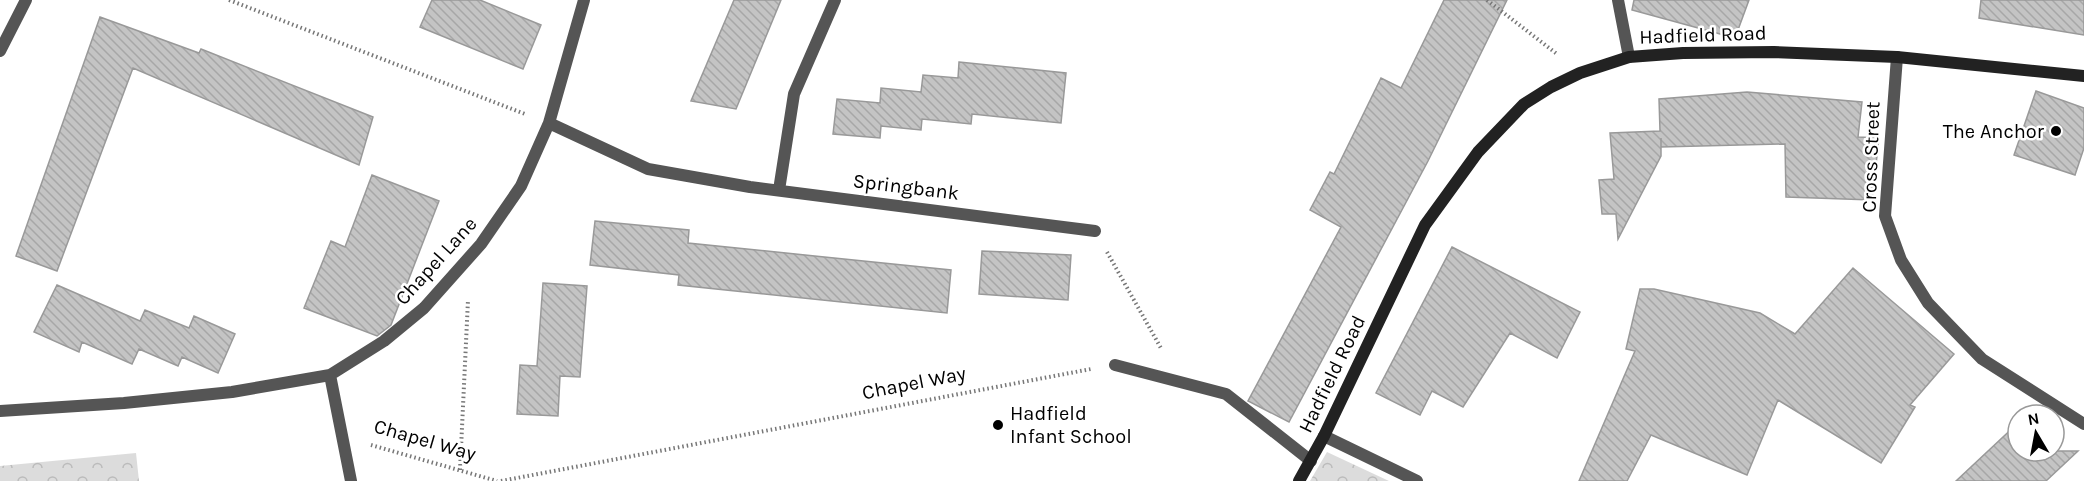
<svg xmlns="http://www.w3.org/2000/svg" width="2084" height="481" viewBox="0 0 2084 481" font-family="Karla,sans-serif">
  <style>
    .forest { fill: url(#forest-crowns) }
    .building { fill: url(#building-back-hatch); stroke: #999; stroke-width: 1.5 }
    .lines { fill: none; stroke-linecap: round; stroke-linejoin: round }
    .path { stroke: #777; stroke-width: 4; stroke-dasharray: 1.5 3; stroke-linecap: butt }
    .lane { stroke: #555; stroke-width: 12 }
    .street { stroke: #555; stroke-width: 12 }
    .secondary { stroke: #222; stroke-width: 12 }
    .poi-dot { fill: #000; stroke: #fff; stroke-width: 2 }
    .labels { text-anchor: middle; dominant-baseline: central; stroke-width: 5; stroke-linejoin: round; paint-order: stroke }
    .street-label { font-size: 20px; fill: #000; stroke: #fff }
    .poi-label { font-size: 20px; fill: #000; stroke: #fff; text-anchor: end }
  </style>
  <defs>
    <pattern id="forest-crowns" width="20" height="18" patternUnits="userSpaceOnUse" patternTransform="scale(1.5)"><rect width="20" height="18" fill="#dcdcdc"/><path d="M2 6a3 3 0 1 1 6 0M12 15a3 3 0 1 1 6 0" fill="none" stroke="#bbb"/></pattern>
    <pattern id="building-back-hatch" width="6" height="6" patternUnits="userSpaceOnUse" patternTransform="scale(1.5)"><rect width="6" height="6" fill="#c4c4c4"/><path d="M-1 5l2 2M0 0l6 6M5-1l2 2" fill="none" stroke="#a7a7a7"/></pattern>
  </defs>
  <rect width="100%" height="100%" fill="#fff"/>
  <path class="forest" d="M1327 452 1389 481H1310Z
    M136 453 139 481H0V466Z"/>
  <path class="building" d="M432 0H480L541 25 523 69 420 27Z
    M734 0H781L736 109 691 101Z
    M1444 0H1507L1428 161 1289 422 1248 401 1341 227 1310 210 1330 172 1334 174 1381 78 1401 88Z
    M1634 0H1749L1735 38 1632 10Z
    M1981 0H2084V35L1979 18Z
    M100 17 199 53 201 49 373 117 359 165 133 68 57 271 16 256Z
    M959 62 1066 73 1061 123 972 114 971 124 922 119 921 130 881 126 880 138 833 134 837 99 880 103 881 88 921 92 923 75 958 78Z
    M2036 91 2084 108V148L2075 175 2014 155Z
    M1747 92 1862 102 1858 137 1879 138 1872 200 1786 197 1785 144 1661 147V138V156L1618 239 1616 214H1602L1599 180 1614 179 1610 133 1660 131 1659 99Z
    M372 175 439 201 391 325 377 336 304 308 331 241 345 247Z
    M595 221 689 230 688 243 951 270 947 313 678 285 679 275 590 265Z
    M1452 247 1580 312 1557 358 1510 333 1463 407 1432 391 1420 415 1376 393Z
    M982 251 1071 255 1068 300 979 294Z
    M1853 268 1954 354 1910 405 1915 407 1881 463 1778 400 1747 475 1651 435 1627 481H1579L1635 351 1626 349 1640 289H1654L1760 313 1795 334Z
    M543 283 587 286 580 377 560 376 558 416 517 414 520 365 537 366Z
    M57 285 140 321 145 310 189 328 194 316 235 334 218 373 182 357 178 366 139 349 132 364 82 342 79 352 34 332Z
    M2018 423V451H2078L2046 481H1956Z"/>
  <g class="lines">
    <path class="path" d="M229 0 525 114
      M1487 0 1557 54
      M1107 252 1162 350
      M371 445 497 481
      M460 470 468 300
      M501 481 1091 369"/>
    <path class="lane" d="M1897 57 1885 216 1901 260 1928 303 1982 359 2084 424
      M779 190 794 94 835 0
      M1115 365 1226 394 1311 461"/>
    <path class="street" d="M1618 0 1629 57
      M0 51 26 0
      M549 123 648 169 750 187 1095 231
      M330 375 351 481
      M0 411 124 403 232 392 330 375 384 341 424 308 481 244 521 186 549 123 584 0
      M1324 436 1417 481"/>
    <path class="secondary" d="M1299 481 1324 436 1425 225 1478 152 1524 104 1551 87 1580 73 1629 57 1683 53 1774 52 1897 57 2084 76"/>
  </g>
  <g class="poi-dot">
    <circle cx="2056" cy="131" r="6"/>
    <circle cx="998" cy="425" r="6"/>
  </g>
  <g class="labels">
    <g class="street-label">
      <text transform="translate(1703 35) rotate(-2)">Hadfield Road</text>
      <text transform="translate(1871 157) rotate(-88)">Cross Street</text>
      <text transform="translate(906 187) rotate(7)">Springbank</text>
      <text transform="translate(436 261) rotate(-48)">Chapel Lane</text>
      <text transform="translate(1332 374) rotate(-64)">Hadfield Road</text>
      <text transform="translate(914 383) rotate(-11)">Chapel Way</text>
      <text transform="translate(425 440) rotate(16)">Chapel Way</text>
    </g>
    <g class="poi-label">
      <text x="2044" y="131">The Anchor</text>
      <text x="1010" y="413" text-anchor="start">Hadfield<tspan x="1010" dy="23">Infant School</tspan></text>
    </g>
  </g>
  <g transform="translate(2036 433) rotate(350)"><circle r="28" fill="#ffffff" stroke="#999999" stroke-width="1.5"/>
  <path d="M0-4.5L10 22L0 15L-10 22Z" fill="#000000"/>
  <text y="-9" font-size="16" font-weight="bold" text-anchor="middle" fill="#000000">N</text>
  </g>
</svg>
